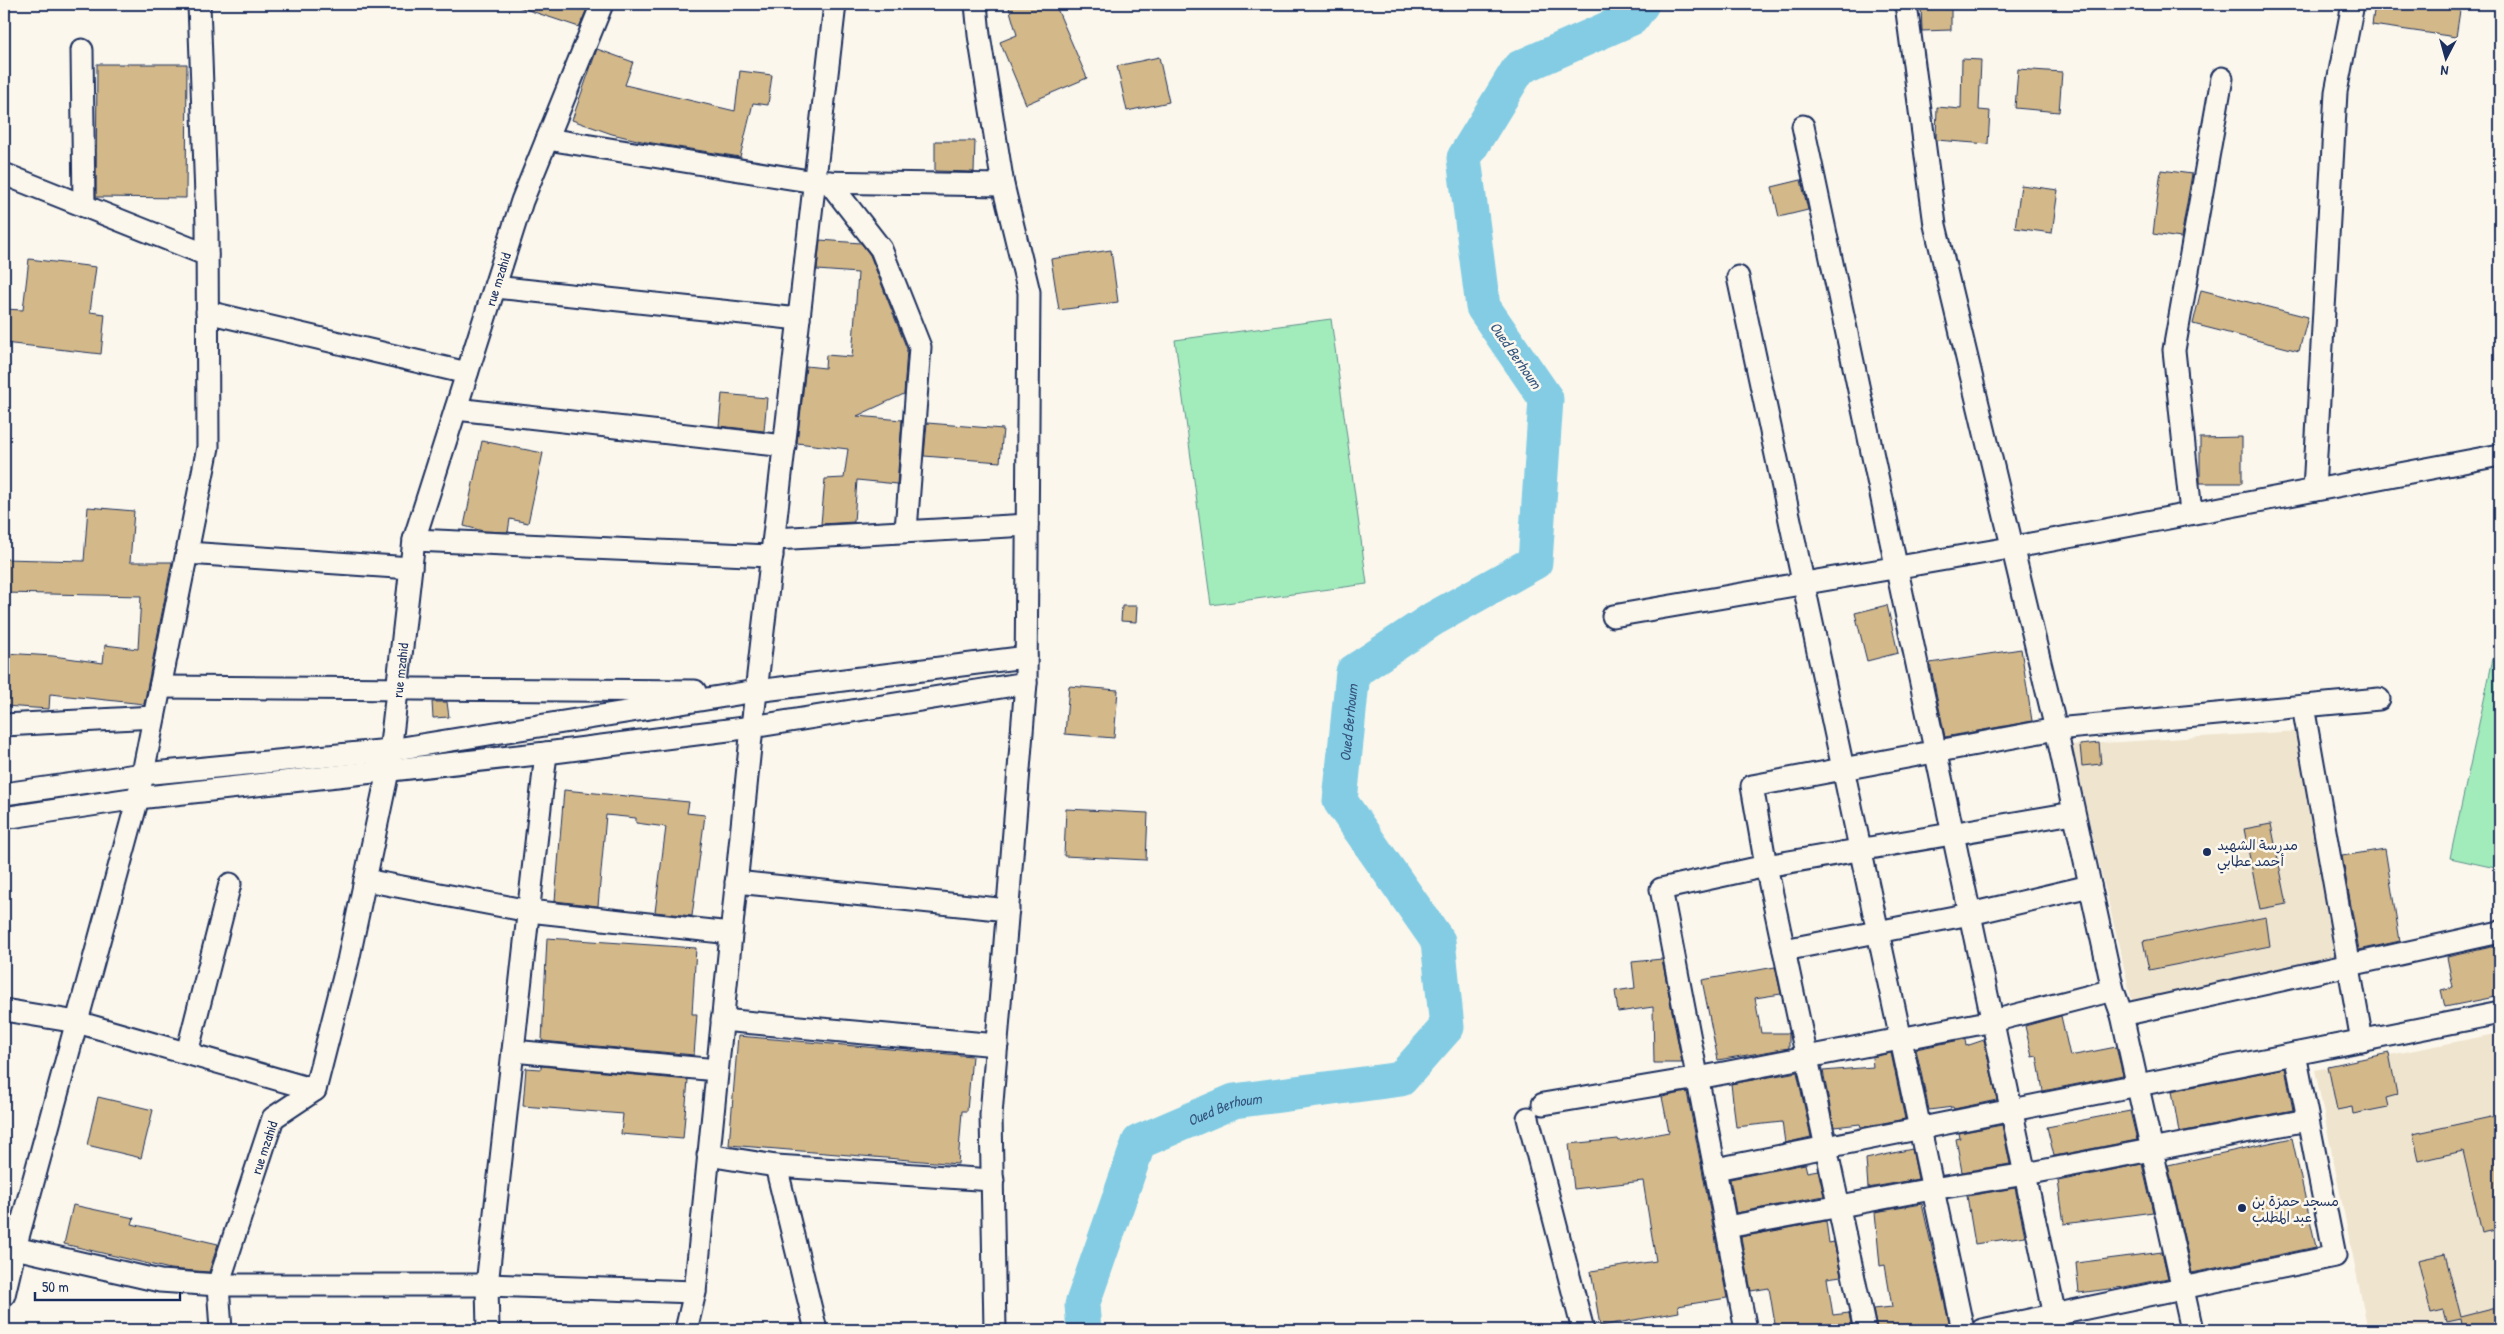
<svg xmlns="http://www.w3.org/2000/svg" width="2504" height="1334" viewBox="0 0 2504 1334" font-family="'Patrick Hand','Playpen Sans Arabic',sans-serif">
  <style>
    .built { fill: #efe4ce }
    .green { fill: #a2ecbb; stroke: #5e8e8c }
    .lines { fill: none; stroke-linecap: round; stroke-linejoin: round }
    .river { stroke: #83cce4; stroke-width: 35 }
    .building { fill: #d3b889; stroke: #1b2f5e }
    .street-casing { stroke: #1b2f5e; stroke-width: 25 }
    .street { stroke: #fbf7ec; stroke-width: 21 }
    .poi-dot { fill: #1b2f5e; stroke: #fbf7ec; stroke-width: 2 }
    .labels { text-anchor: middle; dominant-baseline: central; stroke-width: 5; stroke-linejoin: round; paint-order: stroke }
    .street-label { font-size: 14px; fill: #1b2f5e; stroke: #fbf7ec }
    .poi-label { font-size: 14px; fill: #1b2f5e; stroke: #fbf7ec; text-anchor: start }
    .water-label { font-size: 15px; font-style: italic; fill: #355680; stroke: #fbf7ec }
  </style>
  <rect width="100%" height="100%" fill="#fbf7ec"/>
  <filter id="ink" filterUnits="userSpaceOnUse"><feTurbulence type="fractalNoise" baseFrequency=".02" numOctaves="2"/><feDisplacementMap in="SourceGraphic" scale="10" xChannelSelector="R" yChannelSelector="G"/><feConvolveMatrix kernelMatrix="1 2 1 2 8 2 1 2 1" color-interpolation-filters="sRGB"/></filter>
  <g filter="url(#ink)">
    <path class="built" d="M2300 731 2334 958 2132 1001 2071 745Z
      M2500 1033V1330H2368L2315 1070Z"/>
    <path class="green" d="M1331 319 1367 584 1211 605 1175 340Z
      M2500 626V869L2450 858Z"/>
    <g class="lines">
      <path class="river" id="s1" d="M1084 1330 1082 1305 1139 1142 1234 1101 1401 1079 1447 1027 1438 941 1340 801 1353 672 1433 619 1535 562 1546 399 1483 307 1464 158 1519 68 1632 18 1642 4"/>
    </g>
    <path class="building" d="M519 4H589L579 27 519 7Z
      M1008 4H1055L1087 78 1026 104 1000 42 1017 35Z
      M1921 4H1951V30L1922 31Z
      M2375 4H2461L2456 37 2372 25Z
      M597 49 633 62 625 85 735 111 740 71 772 75 768 105 753 103 740 157 646 142 612 134 572 120Z
      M1159 57 1169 102 1127 111 1117 66Z
      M1962 59 1981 60 1979 110 1990 111 1988 144 1936 140 1937 107 1961 109Z
      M97 64H187L186 198 96 197Z
      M2018 69 2062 72 2059 112 2015 108Z
      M935 141H975L974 172 935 171Z
      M2161 170 2192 174 2181 238 2153 234Z
      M1801 180 1808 210 1779 217 1772 187Z
      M2021 185 2058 190 2052 233 2015 228Z
      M820 240 861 243 870 255 907 349 904 394 857 416 902 420 897 484 857 480 854 522 821 524 825 479 844 478 848 449 797 443 806 366 825 368 826 355 852 357 858 273 817 270Z
      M1111 250 1118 302 1059 310 1051 259Z
      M29 259 96 267 90 312 105 314 101 354 4 343V309L23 310Z
      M2201 290 2308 317 2299 351 2193 324Z
      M722 394 767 398 764 431 719 426Z
      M927 423 1003 429 1000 462 924 456Z
      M2242 437V483H2200V438Z
      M482 441 543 453 528 523 510 519 508 532 483 531 464 526Z
      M88 507 134 511 130 562H172L144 704 50 694 49 709 4 706V653L53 656 103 663 105 645 138 649 141 596 4 593V559L84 561Z
      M1887 605 1898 653 1867 661 1855 613Z
      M1122 606H1137L1136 622 1121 621Z
      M2021 649 2032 721 1945 737 1930 663Z
      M1069 686 1118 690 1114 738 1065 734Z
      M432 702H447L449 717 433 718Z
      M2099 743 2101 764 2082 766 2080 745Z
      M564 790 689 802 687 813 705 815 692 916 655 912 666 827 636 823V818L606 815 598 906 555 901Z
      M1066 809 1148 813 1146 860 1064 856Z
      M2271 824 2287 904 2260 909 2244 829Z
      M2385 849 2400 941 2359 950 2342 856Z
      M2266 917 2270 946 2149 970 2143 941Z
      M547 938 696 948 692 1014H697L694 1055 542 1041Z
      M2500 945V996L2445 1007 2441 990 2453 987 2447 957Z
      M1662 959 1682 1063H1654L1653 1007 1618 1012 1615 991 1635 988 1632 962Z
      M1775 967 1781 994 1755 998 1761 1033H1789V1048L1718 1060 1702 980Z
      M2061 1016 2070 1056 2116 1047 2123 1075 2043 1091 2037 1056 2032 1057 2025 1026Z
      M738 1036 972 1056 967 1111H962L958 1164 729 1145Z
      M1965 1039 1966 1046 1984 1040 1997 1100 1954 1109 1953 1107 1929 1110 1916 1049Z
      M1891 1053 1905 1119 1861 1127 1860 1124 1834 1127 1823 1071 1873 1067 1872 1057Z
      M2389 1053 2397 1095 2386 1098 2388 1107 2353 1114 2352 1107 2337 1110 2328 1066Z
      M541 1066 688 1080 683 1139 621 1134 623 1114 523 1106 526 1068 541 1069Z
      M2285 1068 2293 1110 2179 1132 2172 1091Z
      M1797 1072 1811 1137 1785 1143 1782 1122 1736 1127 1731 1084Z
      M1687 1092 1727 1298 1678 1306 1679 1312 1600 1326 1591 1271 1656 1261 1643 1181 1574 1189 1569 1144 1618 1139 1619 1141 1669 1132 1662 1097Z
      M98 1097 153 1110 141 1158 87 1145Z
      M2130 1111 2137 1140 2054 1156 2047 1127Z
      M2500 1115V1229L2482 1233 2463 1151 2419 1161 2413 1134Z
      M2002 1125 2010 1164 1962 1172 1956 1139 1960 1138 1959 1133Z
      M2292 1138 2316 1247 2192 1273 2168 1165Z
      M1912 1149 1918 1179 1868 1188 1866 1159Z
      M1805 1164 1807 1172 1818 1170 1824 1196 1736 1213 1730 1179Z
      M2142 1164 2153 1212 2064 1224 2058 1181Z
      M2015 1188 2025 1236 1975 1244 1967 1196Z
      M1922 1204 1950 1327 1930 1330H1877L1873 1309 1892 1307 1885 1265 1880 1266 1875 1212Z
      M73 1205 134 1218 132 1224 218 1244 209 1272 170 1269 64 1244Z
      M1826 1221 1829 1243 1834 1242 1841 1276 1827 1278 1833 1315 1849 1313 1852 1330H1776L1769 1288 1751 1291 1741 1237Z
      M2162 1252 2168 1278 2124 1287 2079 1293 2076 1263Z
      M2445 1254 2461 1317 2500 1307V1330H2463L2461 1319 2447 1322 2444 1310 2431 1313 2418 1260Z"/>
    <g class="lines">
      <g class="street-casing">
        <g id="street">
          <path d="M976 4 979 35 1003 185 1029 292 1026 683 991 1115 995 1330"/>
          <path d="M1906 4 1935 225 2056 729 2113 990 2122 1015 2192 1330"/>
          <path d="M82 50 84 206"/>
          <path d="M1803 126 2058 1330"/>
          <path d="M547 139 815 182 1003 185"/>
          <path d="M4 174 207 255"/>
          <path d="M829 182 881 249 920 347 906 530"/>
          <path d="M1738 277 1963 1330"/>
          <path d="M495 287 799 319"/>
          <path d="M207 312 467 373"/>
          <path d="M456 409 785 446"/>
          <path d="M2314 490 2336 92 2353 4"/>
          <path d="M2191 513 2174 350 2222 78"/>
          <path d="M774 539 1027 525"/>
          <path d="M414 540 772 556"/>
          <path d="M187 553 411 568"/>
          <path d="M1613 616 2010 548 2500 455"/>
          <path d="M160 687 695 691"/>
          <path d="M2303 706 2362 1041"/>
          <path d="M4 725 154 717"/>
          <path d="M4 794 143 774 390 750 756 691 1026 657"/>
          <path d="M4 818 138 798 546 753 752 727 1026 683"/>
          <path d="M365 880 529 911 731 933"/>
          <path d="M736 882 1008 910"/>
          <path d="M1784 950 1970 914 2090 886"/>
          <path d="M4 1010 77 1022 315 1090"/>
          <path d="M2122 1015 2500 932"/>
          <path d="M722 1020 997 1045"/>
          <path d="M513 1051 717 1070"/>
          <path d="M187 1053 230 884"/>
          <path d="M1543 1104 1698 1078 1993 1021 2113 990"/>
          <path d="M1528 1118 1583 1330"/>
          <path d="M708 1155 776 1166 993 1180"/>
          <path d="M776 1166 816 1330"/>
          <path d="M1716 1169 2500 1013"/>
          <path d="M1727 1227 1932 1189 2026 1174 2307 1120"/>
          <path d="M15 1248 160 1281 218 1285H487L695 1292"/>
          <path d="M4 1295 15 1248 138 798 208 447 207 224 199 4"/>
          <path id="s2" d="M221 1330 218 1285 273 1118 315 1090 348 961 388 771 414 540 522 201 602 4"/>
          <path d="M488 1330 487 1285 546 753"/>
          <path d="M686 1330 695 1292 752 727 835 4"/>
          <path d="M1746 1330 1661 889 1766 866 2073 813"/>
          <path d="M1865 1330 1766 866 1752 786 2056 729 2379 699"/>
          <path d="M1982 1330 2335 1256 2295 1054"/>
        </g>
      </g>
      <use href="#street" class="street"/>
    </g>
  </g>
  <g class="poi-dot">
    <circle cx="2207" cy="852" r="5"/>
    <circle cx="2242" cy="1208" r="5"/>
  </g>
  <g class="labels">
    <g class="street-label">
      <text stroke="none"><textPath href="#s2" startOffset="1105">rue mzahid</textPath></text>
      <text stroke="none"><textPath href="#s2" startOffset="700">rue mzahid</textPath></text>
      <text stroke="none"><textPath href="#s2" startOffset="190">rue mzahid</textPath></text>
    </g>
    <g class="poi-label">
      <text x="2217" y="844">مدرسة الشهيد<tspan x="2217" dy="16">أحمد عطابي</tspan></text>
      <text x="2252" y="1200">مسجد حمزة بن<tspan x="2252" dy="16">عبد المطلب</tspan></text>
    </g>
    <g class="water-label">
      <text transform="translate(1516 355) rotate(55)">Oued Berhoum</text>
      <text stroke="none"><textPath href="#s1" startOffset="875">Oued Berhoum</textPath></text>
      <text stroke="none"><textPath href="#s1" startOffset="290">Oued Berhoum</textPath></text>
    </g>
  </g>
  <rect width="2504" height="1334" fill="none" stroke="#fbf7ec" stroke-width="20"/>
  <rect x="10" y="10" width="2484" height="1314" fill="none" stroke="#1b2f5e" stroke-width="2" filter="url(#ink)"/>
  <g transform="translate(2446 58) rotate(186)" stroke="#fbf7ec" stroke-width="4" paint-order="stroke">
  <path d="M0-4L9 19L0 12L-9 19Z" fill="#1b2f5e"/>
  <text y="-8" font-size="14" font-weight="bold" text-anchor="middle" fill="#1b2f5e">N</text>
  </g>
  <path d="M35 1292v8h145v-8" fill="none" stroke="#1b2f5e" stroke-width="2.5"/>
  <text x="42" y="1292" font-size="15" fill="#1b2f5e" stroke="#fbf7ec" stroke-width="4" paint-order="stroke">50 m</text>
</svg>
